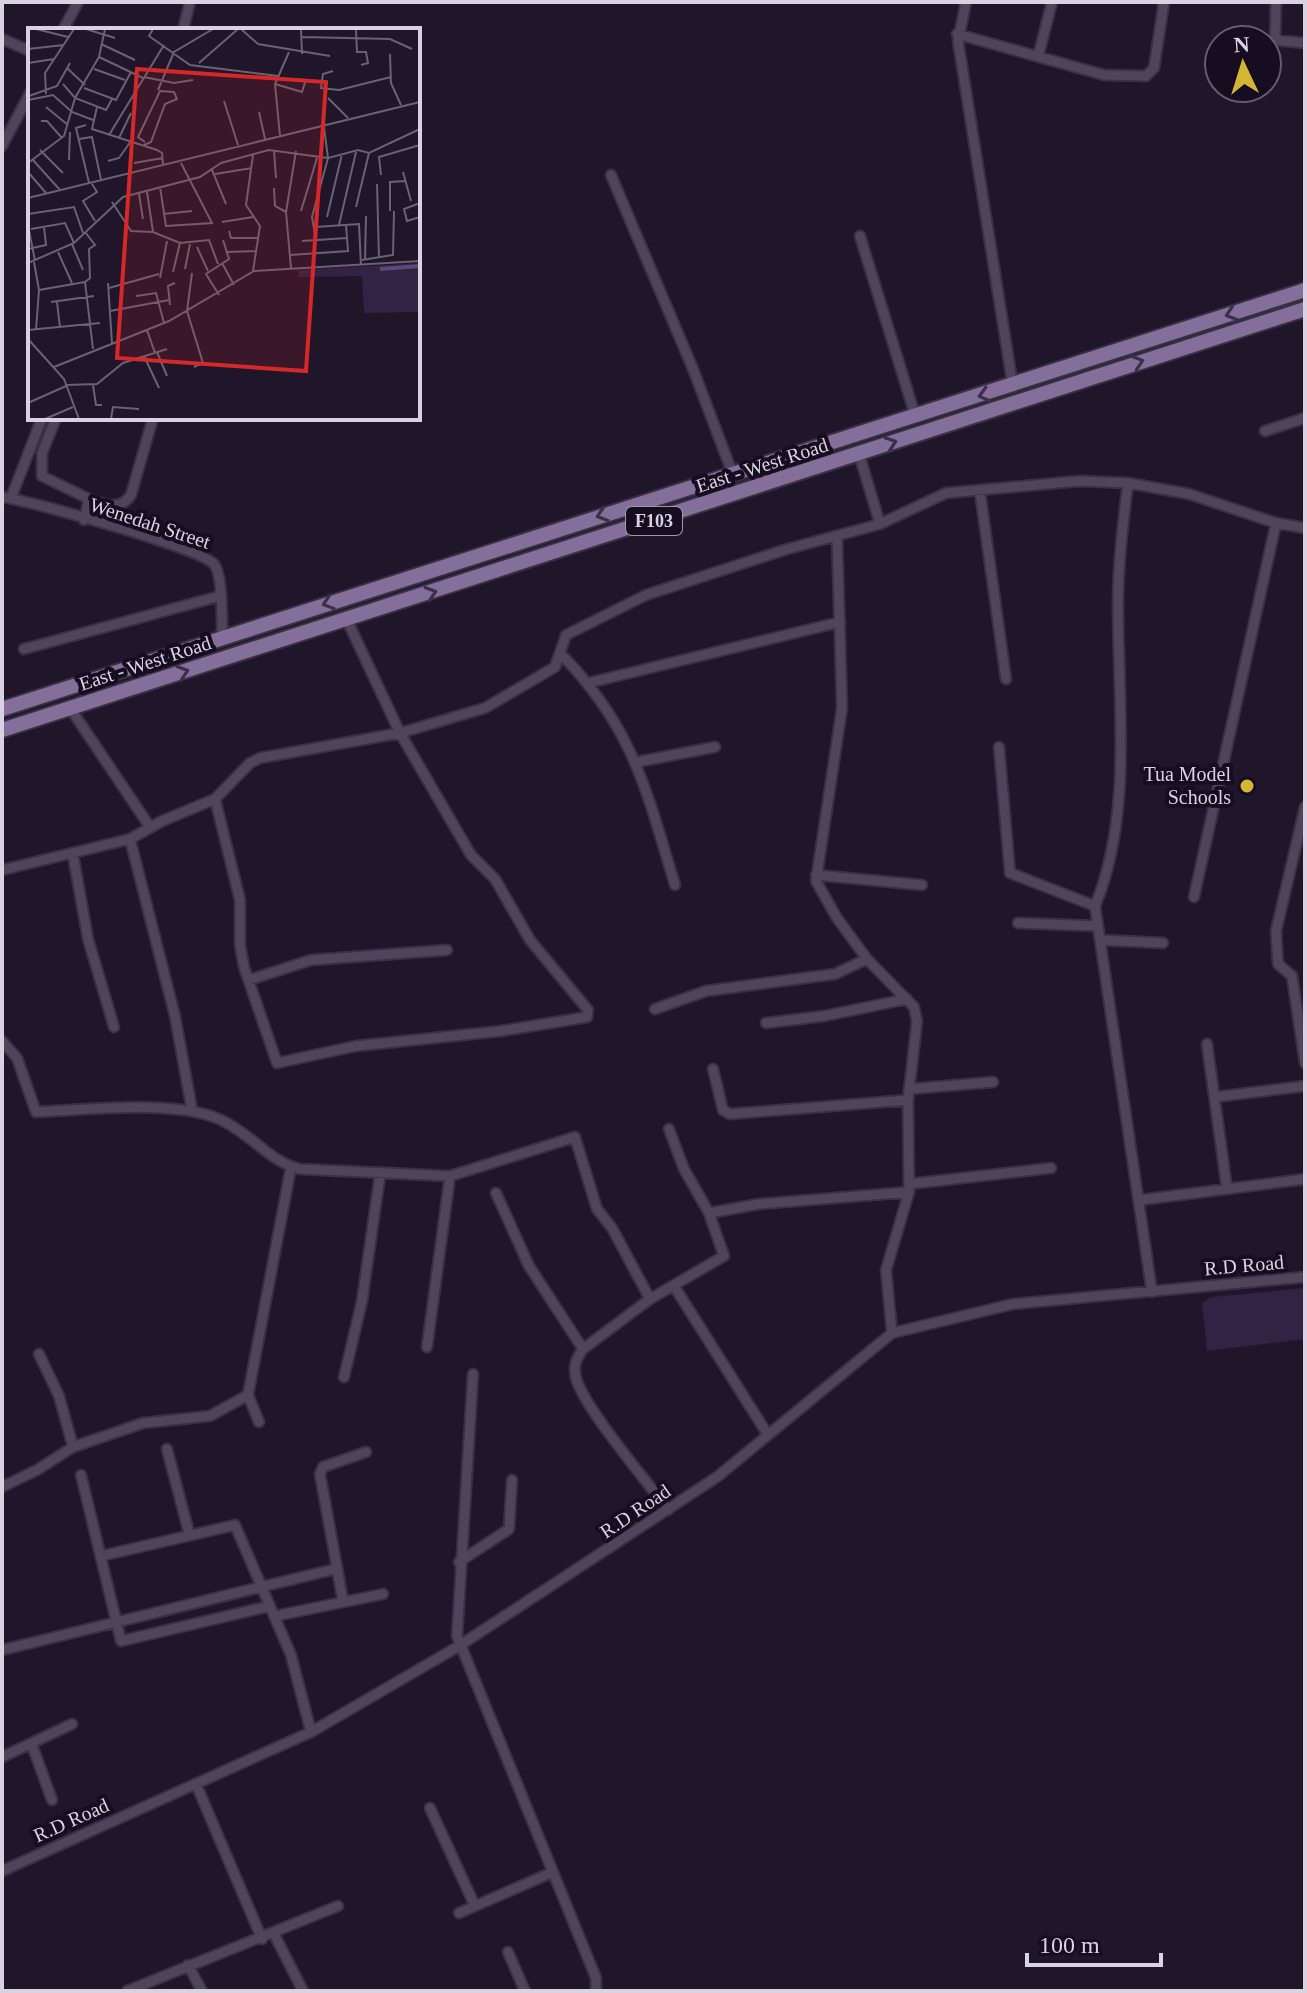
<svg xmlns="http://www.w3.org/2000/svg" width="1307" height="1993" viewBox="0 0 1307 1993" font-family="'Times New Roman',serif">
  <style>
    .green { fill: #322244 }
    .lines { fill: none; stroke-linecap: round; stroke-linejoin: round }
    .minor-casing { stroke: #393044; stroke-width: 13 }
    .primary-casing { stroke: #393044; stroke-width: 18 }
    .minor { stroke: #4f455a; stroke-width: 9 }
    .primary { stroke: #836f9a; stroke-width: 14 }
    .oneway { stroke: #3c2f4b }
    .poi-dot { fill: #d4b635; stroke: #160d20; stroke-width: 3 }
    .labels { text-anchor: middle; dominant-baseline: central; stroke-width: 8; stroke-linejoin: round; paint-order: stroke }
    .shield { fill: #160d20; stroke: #9e98a7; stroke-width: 2 }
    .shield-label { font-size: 18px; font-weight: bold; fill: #d9d3e1 }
    .street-label { font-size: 20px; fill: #d9d3e1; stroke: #160d20 }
    .poi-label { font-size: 20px; fill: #d9d3e1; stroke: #160d20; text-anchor: end }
    .inset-river { fill: none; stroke: #5e4877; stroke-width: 4 }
    .inset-road { fill: none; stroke: #696273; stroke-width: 2 }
    .view { fill: #d62828; fill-opacity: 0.15; stroke: #d62828; stroke-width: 4 }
    .inset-edge { fill: none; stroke: #d9d3e1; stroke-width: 4 }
  </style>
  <rect width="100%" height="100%" fill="#1f162a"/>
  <path class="green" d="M1305 1288V1339L1207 1351 1202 1303 1212 1297Z"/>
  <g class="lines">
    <g class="minor-casing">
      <path id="minor" d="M966 2 958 41 1013 387
        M1276 2 1275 40 1305 43
        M63 30 78 2
        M183 30 190 2
        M957 34 1104 75 1146 76 1154 68 1164 2
        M2 39 30 51
        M1038 57 1052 2
        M2 146 30 93
        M611 175 693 369 732 472
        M860 236 915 415
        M56 418 42 453V476L89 499
        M1265 431 1305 418
        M859 454 880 524
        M1128 483C1123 523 1118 564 1118 605 1118 703 1133 814 1095 906L1152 1292
        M980 492 1006 679
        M2 497C31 501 200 548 214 564 223 575 222 622 222 638
        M11 498 42 418
        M84 520 89 499C105 505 120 511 131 495L153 418
        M837 536 842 708 816 881 837 918 867 959 914 1007 917 1021 908 1100 909 1192 886 1270 892 1333
        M24 649 220 596
        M560 653C633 727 646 789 675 885
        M588 683 840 622
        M70 708 150 827
        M999 747 1010 873 1095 906
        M637 762 715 747
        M215 799 240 900V945L244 967 277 1063 356 1046 501 1031 587 1017 588 1010 530 940 495 879 471 855 400 733 347 620
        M1305 807 1276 931 1278 964 1292 976 1305 1063
        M130 839 175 1016 192 1110
        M73 855 88 939 114 1027
        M2 870 130 839 162 821 215 799 250 763 260 758 400 733 485 708 555 667 566 635 646 595 784 550 880 524 946 493 1079 481 1128 483 1189 494 1276 523 1305 528
        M816 875 922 885
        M1194 897 1276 523
        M1018 923 1098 926
        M1100 940 1163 943
        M249 980 311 960 447 950
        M655 1009 706 991 835 974 867 959
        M766 1023 824 1016 907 999
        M2 1041 17 1058 36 1112C86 1110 177 1099 221 1120 249 1132 271 1163 300 1169L450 1176 575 1137 597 1209 612 1228 650 1299
        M1207 1044 1227 1189
        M713 1069 723 1110 730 1114 908 1100
        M909 1089 993 1082
        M1215 1097 1305 1086
        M909 1184 1051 1168
        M496 1193 529 1266 583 1349
        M1140 1200 1305 1179
        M709 1213 759 1204 909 1192
        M674 1286 768 1435
        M427 1347 450 1176
        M39 1354 59 1396 73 1447
        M473 1374 457 1636 596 1978V1991
        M344 1377 362 1301 380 1175
        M259 1422 248 1395 291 1167
        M167 1449 189 1533
        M81 1475 121 1641 270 1606
        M2 1487 37 1470 73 1447 143 1423 210 1416 248 1395
        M668 1510C647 1481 584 1408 576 1378 573 1366 576 1359 583 1349L650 1299 724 1256 709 1213 684 1169 669 1129
        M101 1556 235 1525 291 1655 311 1732
        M459 1562 509 1529 512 1480
        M343 1601 320 1474 323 1467 366 1452
        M275 1616 383 1594
        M2 1650 331 1570
        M32 1745 52 1800
        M2 1757 72 1724
        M196 1784 262 1939
        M430 1808 475 1906
        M2 1871 311 1732 459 1646 717 1477 892 1333 1013 1304 1305 1277
        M459 1913 553 1872
        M274 1934 303 1991
        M508 1952 525 1991
        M188 1965 202 1991
        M127 1991 338 1906"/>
    </g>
    <g class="primary-casing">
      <path id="primary" d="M2 709 1305 290
        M2 730 1305 309"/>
    </g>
    <use href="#minor" class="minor"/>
    <use href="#primary" class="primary"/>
  </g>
  <defs><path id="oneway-chevron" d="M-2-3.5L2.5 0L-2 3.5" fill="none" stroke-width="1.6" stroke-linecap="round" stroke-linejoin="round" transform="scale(2)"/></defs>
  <g class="oneway">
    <use href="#oneway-chevron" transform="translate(1231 314) rotate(162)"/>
    <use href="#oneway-chevron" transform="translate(1138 362) rotate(-18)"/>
    <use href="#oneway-chevron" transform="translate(984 395) rotate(164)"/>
    <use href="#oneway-chevron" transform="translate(891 443) rotate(-19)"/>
    <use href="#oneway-chevron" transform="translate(602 515) rotate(162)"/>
    <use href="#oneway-chevron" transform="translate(431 593) rotate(-18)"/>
    <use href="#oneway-chevron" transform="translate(328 603) rotate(162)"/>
    <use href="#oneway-chevron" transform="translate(183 672) rotate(-18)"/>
  </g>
  <circle class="poi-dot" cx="1247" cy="786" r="8"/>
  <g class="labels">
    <rect class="shield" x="626" y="507" width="56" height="28" rx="6"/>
    <g class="shield-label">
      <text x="654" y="521">F103</text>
    </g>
    <g class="street-label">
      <text transform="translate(762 465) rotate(-18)">East - West Road</text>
      <text transform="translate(150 523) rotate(18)">Wenedah Street</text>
      <text transform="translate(145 663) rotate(-18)">East - West Road</text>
      <text transform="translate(1244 1265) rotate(-5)">R.D Road</text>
      <text transform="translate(635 1511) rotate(-34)">R.D Road</text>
      <text transform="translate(71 1820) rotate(-24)">R.D Road</text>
    </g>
    <g class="poi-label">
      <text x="1231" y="774">Tua Model<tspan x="1231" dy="23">Schools</tspan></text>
    </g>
  </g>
  <g transform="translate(28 28)">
    <rect width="392" height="392" fill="#1f162a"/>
    <path d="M392 235V284L336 285 334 248 270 249 271 242Z" fill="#322244"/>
    <path class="inset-river" d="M352 241 392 238"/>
    <path class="inset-road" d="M8 1 40 9M58 1 87 10M125 1 121 8 162 37 250 48M213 1 230 16 302 28M273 1 274 26M328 2 329 24H338L340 35 333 37M274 9 362 11 384 21M73 16 107 32M0 21 36 17M362 26 363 55 373 77M71 29 115 50M0 35 26 31M171 35 210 1M39 40 57 57M66 41 97 52M305 43 295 46 293 60 311 62 363 49M116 49 146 55 165 52M35 56 47 70 78 82 84 71M247 56 274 64 278 51M56 60 88 72 103 44M130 62 146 24 185 1M18 66 17 45 46 1M1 68 29 58 42 35M300 70 320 90M0 72 25 67 44 84 65 92M196 73 210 117M18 79 40 97M69 79 64 101 129 122 134 125 135 136M231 84 237 111M13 93H19L34 110M58 97 48 100 61 155M81 107 136 17M252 108 247 56 261 24M91 110 103 85M51 111 64 109 73 152M116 117 123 114 137 76 149 71 146 64 132 63 110 109 117 114M12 122 35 145M246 122 248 150M4 131 32 162M41 132 42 104M80 133 91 130 103 113M0 135 36 108 47 70 71 29 77 1M106 135 135 130M184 142 198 176M0 144 18 165M375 144 383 173M187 146 224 140M353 147 351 129 392 117M64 156 69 164 55 173 67 193M349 156 351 230M132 159 138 198 184 195 153 135M246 160 247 178 258 184M119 164 125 204M111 166 115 191M0 170 392 74M84 174 103 203 125 204 152 215 181 212 190 236M392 175 376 181 379 193 392 189M328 179 341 125M273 183 289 130M362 183V154L377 153M0 186 46 179 55 205M135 186 164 183M299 189 314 126M194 194 225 189M0 197 7 233M311 197 328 124M287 199 331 196 333 238M3 201 37 195 46 215M201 203 203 210H229M57 204 67 217 61 221 62 250 57 254 65 321M288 212 284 189 300 130 330 122 341 125 392 101M274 213 319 210M44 216 55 242M169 219 180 243M0 221 18 217 16 199M30 224 44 255M199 224 229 223M262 227 320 223 318 197M334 232 365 227 366 183M337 232 338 188M6 234 11 262 8 302M0 235 46 215 95 169 172 149 193 135 241 122 300 130 296 99M194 235 206 257M263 240 258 184 268 123M157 241 162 216M225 243 232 198 218 177 225 127M145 244 152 215M164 245 159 283 175 335 166 339M132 250 139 213M80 255 84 315M81 260 131 246M11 262 57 254M191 267 178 246 201 231 195 212M108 268 128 265 136 295M23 274 66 268M29 274 32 300M142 277 140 258 147 255M82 283 141 272M0 302 72 295M119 302 127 325M0 311 36 351 51 391M129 324 139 348M116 328 131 360M26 339 141 293 226 243 392 233M39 357 69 356 95 335 139 321M65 357 68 377H74M0 375 38 358M17 391 45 379M83 391 85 379 111 381"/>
    <path class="view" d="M109 41 298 54 278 343 89 330Z"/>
    <rect width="392" height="392" class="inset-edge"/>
  </g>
  <rect width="1307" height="1993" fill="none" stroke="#d9d3e1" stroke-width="8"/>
  <g transform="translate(1243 64) rotate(356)"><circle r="38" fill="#160d20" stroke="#645c6d" stroke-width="2"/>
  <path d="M0-6L14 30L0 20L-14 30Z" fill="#d4b635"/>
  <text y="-12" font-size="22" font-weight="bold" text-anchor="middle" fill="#d9d3e1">N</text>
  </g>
  <path d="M1027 1953v12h134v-12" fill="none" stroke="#d9d3e1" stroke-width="4"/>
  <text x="1039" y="1953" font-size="24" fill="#d9d3e1" stroke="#160d20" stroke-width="6" paint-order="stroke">100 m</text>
</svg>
